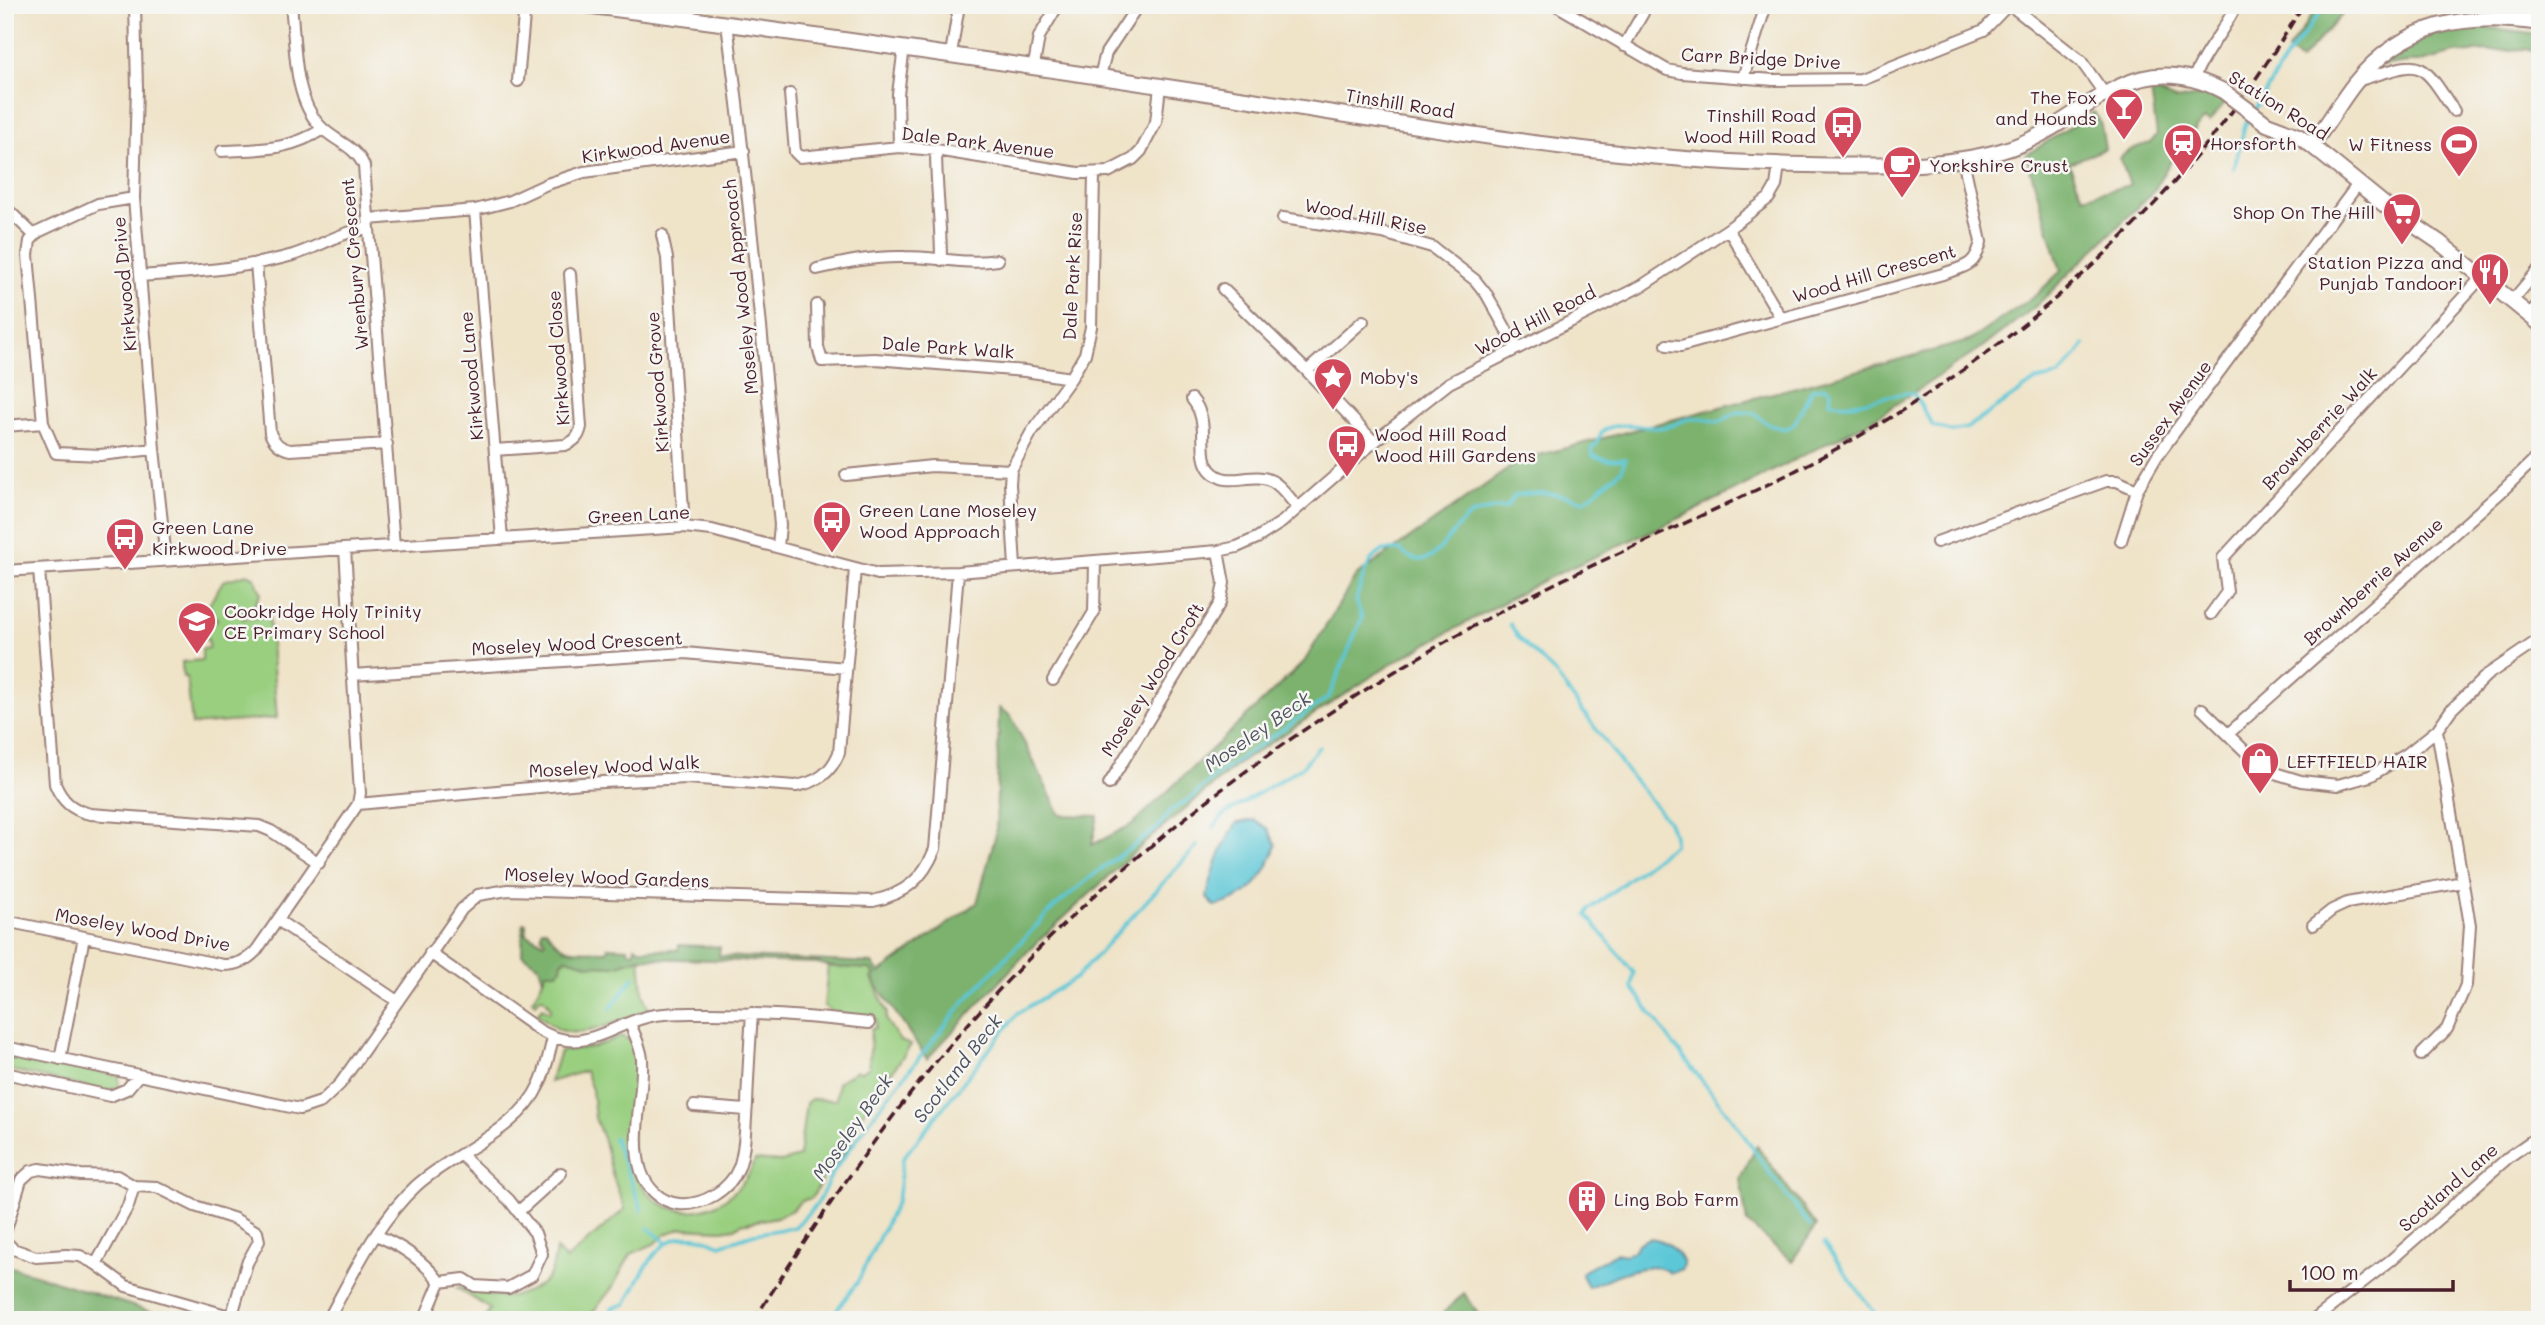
<svg xmlns="http://www.w3.org/2000/svg" width="2545" height="1325" viewBox="0 0 2545 1325" font-family="Mali,sans-serif">
  <style>
    .green { fill: #9acf80; stroke: #727756; stroke-width: 2 }
    .forest { fill: #7bb26e; stroke: #62684c; stroke-width: 2 }
    .water { fill: #5cc7d7; stroke: #537381; stroke-width: 2 }
    .lines { fill: none; stroke-linecap: round; stroke-linejoin: round }
    .stream { stroke: #5cc7d7; stroke-width: 3.5 }
    .street-casing { stroke: #9c817a; stroke-width: 14 }
    .secondary-casing { stroke: #9c817a; stroke-width: 18 }
    .street { stroke: #fff; stroke-width: 10 }
    .secondary { stroke: #fff; stroke-width: 14 }
    .rail { stroke: #4a1f2b; stroke-width: 3.5; stroke-dasharray: 10 5; stroke-linecap: butt }
    .secondary-bridge-casing { stroke: #9c817a; stroke-width: 18; stroke-linecap: butt }
    .secondary-bridge { stroke: #fff; stroke-width: 14 }
    .labels { text-anchor: middle; dominant-baseline: central; stroke-width: 5; stroke-linejoin: round; paint-order: stroke }
    .street-label { font-size: 18px; fill: #4a1f2b; stroke: #f6f6f2 }
    .poi-label { font-size: 18px; fill: #4a1f2b; stroke: #f6f6f2; text-anchor: start }
    .water-label { font-size: 19px; font-style: italic; fill: #4f515f; stroke: #f6f6f2 }
  </style>
  <rect width="100%" height="100%" fill="#f6f6f2"/>
  <filter id="ink" filterUnits="userSpaceOnUse"><feTurbulence type="fractalNoise" baseFrequency=".0143" numOctaves="2"/><feDisplacementMap in="SourceGraphic" scale="14" xChannelSelector="R" yChannelSelector="G"/><feConvolveMatrix kernelMatrix="1 2 1 2 8 2 1 2 1" color-interpolation-filters="sRGB"/></filter>
  <filter id="wash" filterUnits="userSpaceOnUse"><feTurbulence type="fractalNoise" baseFrequency=".00686" numOctaves="4" result="noise"/><feDisplacementMap in="SourceGraphic" scale="28" xChannelSelector="R" yChannelSelector="G"/><feGaussianBlur stdDeviation="1.57" result="paint"/><feColorMatrix in="noise" values="0 0 0 0 0 0 0 0 0 0 0 0 0 0 0 0 0 1.4 0 .05"/><feComposite in="paint" operator="in"/></filter>
  <g filter="url(#wash)">
    <rect width="100%" height="100%" fill="#efe3c8"/>
    <path class="green" d="M247 574 255 578 261 593 255 605 242 611 243 619 269 616 277 718 192 725 187 677H183L182 662 202 660V649L209 648 208 639 200 640 197 624 217 622V618L209 619 208 606 223 581Z
      M567 958C596 967 611 968 640 958L643 992 649 1010C625 1017 585 1040 560 1030 552 1026 544 1019 537 1014L542 1008 549 1012 551 1008 547 1004 548 1002 541 997 536 1003 532 1000 538 991 546 972H549Z
      M828 965 870 969 876 975 872 978 887 1012 886 1020 900 1041 911 1045 864 1111 855 1125 849 1147 824 1177 812 1198 801 1201 792 1210 777 1217 741 1224 735 1228 722 1230 682 1228 666 1234 656 1243 631 1254 612 1288 587 1320 546 1318 484 1320 490 1309 457 1288 465 1286C488 1297 509 1302 532 1289 537 1286 543 1284 546 1280 554 1271 554 1259 556 1249L566 1260 625 1209 613 1177 604 1141 595 1118 592 1090 585 1071 550 1082 560 1051 594 1047 622 1036 632 1042C645 1091 607 1179 666 1206 682 1213 701 1212 717 1204 734 1195 749 1178 755 1160L781 1162 799 1157 806 1103 811 1099 836 1100 838 1082 856 1071 861 1072 869 1068 871 1028H875L876 1019 835 1014 824 1006Z
      M5 1053 119 1076V1088L104 1091 5 1069Z"/>
    <path class="forest" d="M2319 5H2351L2300 61 2288 50Z
      M2475 26 2540 34V53L2526 49 2455 53 2421 62H2409L2381 66 2409 46 2438 31Z
      M2151 90 2175 100 2211 94 2225 102 2210 122 2204 119C2184 142 2167 163 2155 190L2036 306 1977 351 1869 422 1684 516 1544 580 1394 662 1238 764 1148 840 1029 950 927 1059 872 978 875 975 870 969 834 967 817 963 640 958 615 966 590 965 567 958 562 961 561 968 557 972H546L543 979 539 966 522 954 523 923H526V934C531 936 538 939 544 943L545 940 541 935 542 929H546C564 957 576 949 607 951L608 947 628 948 629 952H634L635 946 640 949 678 950 679 945 720 947 719 956 872 963 879 973 977 903 996 833 999 708 1011 716 1060 815 1098 816 1092 845 1133 824 1304 662 1356 576 1521 460 1969 341 2036 295 2061 271 2026 155 2094 112 2101 125 2105 149 2069 163 2083 197 2130 185 2120 158C2130 148 2137 147 2150 143L2157 135Z
      M1757 1146 1816 1226 1792 1261 1747 1223 1740 1178Z
      M5 1265 176 1320H5Z
      M1464 1293 1482 1320H1436Z"/>
    <path class="water" d="M1255 820 1268 829 1276 845C1266 878 1248 900 1214 906L1207 897C1213 869 1221 847 1237 823Z
      M1649 1238C1667 1240 1674 1247 1683 1263L1682 1269 1670 1273C1650 1257 1609 1279 1588 1287L1581 1273 1616 1253 1625 1255 1632 1252 1639 1243Z"/>
    <g class="lines">
      <path class="stream" d="M2254 111 2285 59 2326 5
        M2234 169 2245 125 2250 117
        M1510 624 1519 638 1554 672 1629 774 1667 820 1674 835V844L1590 909 1587 915 1634 973 1632 987 1670 1040 1737 1125 1768 1171 1810 1226
        M1214 827 1225 814 1302 767 1319 747
        M611 1008 634 977
        M614 1138 642 1210
        M648 1228 667 1243
        M1824 1244 1880 1320
        M610 1320 612 1308 626 1304C648 1262 665 1217 720 1245L754 1234 795 1227 817 1204 832 1174 879 1108 965 1001 1052 909 1101 869 1158 828 1170 811 1191 798 1214 777 1329 697 1362 618 1356 600 1365 571 1372 559 1384 550H1400C1433 581 1446 531 1470 516 1480 510 1496 509 1507 507L1515 495C1541 491 1559 493 1584 501L1622 470 1625 459 1608 460 1593 456 1592 448 1597 444C1602 412 1649 431 1666 427 1673 426 1680 421 1687 419 1698 417 1709 420 1720 422L1737 412 1754 413 1769 425 1786 429 1794 424 1812 389 1826 387 1831 391 1830 402C1856 409 1886 393 1913 393L1933 426 1952 431 1967 428 2037 380 2059 376 2085 345
        M829 1320 857 1283 897 1201 903 1158 1018 1013 1076 978 1197 846"/>
    </g>
  </g>
  <g filter="url(#ink)">
    <g class="lines">
      <g class="street-casing">
        <path id="street" d="M135 5 137 88 134 198 154 449 166 559
          M291 5C296 44 292 96 320 126 335 142 355 145 364 166L394 546
          M1556 5 1667 70 1682 73 1774 80 1861 79 1984 30 2008 5
          M2010 5 2081 61 2104 93
          M727 24C749 190 764 357 780 525L778 547
          M1624 46 1643 13
          M951 54 959 5
          M1034 65 1039 37 1058 5
          M1100 76 1106 53 1138 5
          M1743 78 1766 5
          M2194 78C2203 52 2225 31 2236 5
          M2359 80C2422 62 2417 54 2454 111
          M518 81 525 5
          M790 94 795 152 800 157 899 147 936 150 1078 173 1108 172 1133 159 1141 151 1156 122 1160 86
          M899 147 898 94 904 47
          M936 150C936 187 941 223 941 260
          M222 151C262 149 288 151 323 129
          M134 198 98 204 38 232 30 241 28 255 43 423 56 453 100 455 154 449
          M5 207 34 235
          M475 210 502 539
          M1283 218 1383 233 1432 247 1475 280 1487 295 1517 349
          M369 219 475 210 510 201 547 184 584 172 744 151
          M1728 229 1781 318
          M662 235 667 258 684 527
          M256 263 270 433C274 443 280 448 290 450L387 444
          M817 269C846 262 874 256 905 257 938 257 965 265 998 260
          M141 276C192 272 243 269 293 255 319 247 342 231 369 228
          M1223 289 1307 371 1374 442
          M2512 301 2540 268
          M817 305 818 347 822 361 875 359 1025 371 1071 378
          M2528 315 2540 303
          M1667 345 1681 346 1943 274C1965 266 1975 267 1981 242L1963 159
          M1307 371 1363 321
          M1192 399C1212 423 1196 453 1210 470 1227 490 1252 470 1272 481 1282 486 1290 499 1298 508
          M5 426 43 423
          M495 450 565 445C575 441 579 437 581 427L570 274
          M846 475 932 466 1011 470
          M2121 541 2137 490
          M1937 542 2106 481H2117L2137 490 2157 456 2358 184
          M1015 567 1010 484 1011 470 1031 433 1071 378 1085 354 1091 327 1094 174
          M39 569 55 784C62 801 72 810 90 814L259 826 271 831 319 863
          M5 571 684 527 712 530 878 574 958 572 1218 551 1237 547 1257 538 1282 522 1374 442 1449 383 1643 285 1728 229 1769 198 1776 186 1779 165
          M2211 614 2227 592 2223 558 2482 277
          M352 675 685 653 846 668
          M1053 680 1094 612 1095 562
          M2202 709 2248 754 2278 774 2301 781 2338 785 2370 776 2407 754 2437 730 2451 710 2487 675 2540 639
          M2228 734 2501 492 2540 454
          M1109 784 1220 603 1224 583 1218 551
          M358 804 582 783 687 778 796 786C817 782 830 774 839 753L855 569
          M5 921 223 965C237 965 246 961 256 951L358 804 360 793 345 549
          M279 921 397 1001
          M2313 925 2332 910 2347 903 2463 882
          M430 953 539 1030C587 1058 611 1022 655 1015 673 1012 691 1013 709 1013 762 1013 816 1017 869 1023
          M630 1024C635 1035 641 1047 642 1059 644 1096 630 1135 641 1171 647 1188 660 1202 679 1204 703 1206 730 1190 739 1167 746 1147 745 1124 747 1104 748 1073 750 1043 752 1013
          M5 1047 300 1109 321 1102 340 1084 462 909 478 895 508 890 873 901C905 894 923 879 935 849L958 572
          M2421 1055 2447 1029 2466 985 2470 925 2437 730
          M60 1059 84 937
          M5 1073 110 1096 127 1089 138 1076
          M694 1106 746 1110
          M518 1212 561 1173
          M5 1233 21 1180 31 1171 40 1169 81 1175 117 1176 134 1186 157 1187 195 1206 235 1219 257 1232 259 1241 247 1263 232 1315
          M376 1235C402 1246 423 1260 440 1282L424 1320
          M5 1241 13 1249 36 1257 66 1255 80 1256 96 1264 126 1286 243 1320
          M96 1264 128 1206 134 1186
          M440 1282 464 1279 475 1286 508 1288 532 1275 542 1254 535 1233 509 1200 461 1155
          M328 1320C353 1274 377 1222 416 1186 453 1152 518 1132 539 1085 546 1071 549 1053 553 1038
          M2314 1320 2391 1260 2510 1156 2540 1135"/>
      </g>
      <g class="secondary-casing">
        <path id="secondary" d="M585 5C799 33 1012 63 1226 96 1419 126 1613 162 1809 165 1872 166 1939 168 2001 151 2084 128 2125 40 2223 91
          M2283 130 2298 136 2311 145 2386 206 2439 242 2540 324
          M2311 145C2328 125 2339 103 2355 83 2405 22 2465 12 2540 23"/>
      </g>
      <use href="#street" class="street"/>
      <use href="#secondary" class="secondary"/>
      <path class="rail" d="M754 1320C812 1229 871 1140 940 1057 1055 918 1202 794 1354 697 1412 660 1473 625 1534 594 1630 545 1731 506 1825 455 2021 350 2190 198 2303 5"/>
      <g class="secondary-bridge-casing">
        <path id="secondary-bridge" d="M2223 91 2267 124 2283 130"/>
      </g>
      <use href="#secondary-bridge" class="secondary-bridge"/>
    </g>
  </g>
  <defs>
    <g id="bar-pin" transform="scale(2.0125)"><path d="M0 17L-7.5 6A9.5 9.5 0 1 1 7.5 6Z" fill="#d1495b" stroke="#f6f6f2"/><path d="M-6-5H6L.8 .8V4.5H3.5V6h-7V4.5H-.8V.8Z" fill="#fff"/></g>
    <g id="bus-pin" transform="scale(2.0125)"><path d="M0 17L-7.5 6A9.5 9.5 0 1 1 7.5 6Z" fill="#d1495b" stroke="#f6f6f2"/><path d="M-5-6H5V4H4V6H2V4H-2V6H-4V4H-5ZM-3.5-4V0h7V-4ZM-3.5 1.2v1.5H-2V1.2ZM2 1.2v1.5H3.5V1.2Z" fill="#fff"/></g>
    <g id="station-pin" transform="scale(2.0125)"><path d="M0 17L-7.5 6A9.5 9.5 0 1 1 7.5 6Z" fill="#d1495b" stroke="#f6f6f2"/><path d="M-3-6H3Q5-6 5-4V2Q5 4 3 4L4.5 6H3L1.5 4h-3L-3 6H-4.5L-3 4Q-5 4-5 2V-4Q-5-6-3-6ZM-3.5-4v3h7v-3ZM-3.5 1v1.5H-2V1ZM2 1v1.5H3.5V1Z" fill="#fff"/></g>
    <g id="stadium-pin" transform="scale(2.0125)"><path d="M0 17L-7.5 6A9.5 9.5 0 1 1 7.5 6Z" fill="#d1495b" stroke="#f6f6f2"/><path d="M0-5a6.5 5 0 1 0 0 10a6.5 5 0 1 0 0-10ZM-3.5-1.8h7v3.6h-7Z" fill="#fff"/></g>
    <g id="cafe-pin" transform="scale(2.0125)"><path d="M0 17L-7.5 6A9.5 9.5 0 1 1 7.5 6Z" fill="#d1495b" stroke="#f6f6f2"/><path d="M-5.5-4.5H6V0H3Q3 3.5 0 3.5H-2.5Q-5.5 3.5-5.5 0ZM3-3.2v2h1.7v-2ZM-6 4.5H4V6H-6Z" fill="#fff"/></g>
    <g id="supermarket-pin" transform="scale(2.0125)"><path d="M0 17L-7.5 6A9.5 9.5 0 1 1 7.5 6Z" fill="#d1495b" stroke="#f6f6f2"/><path d="M-6-5.5h2.5l.6 2H6L4.5 2H-2.5L-4.4-4H-6ZM-1.5 3.2a1.3 1.3 0 1 0 .1 0ZM3 3.2a1.3 1.3 0 1 0 .1 0Z" fill="#fff"/></g>
    <g id="restaurant-pin" transform="scale(2.0125)"><path d="M0 17L-7.5 6A9.5 9.5 0 1 1 7.5 6Z" fill="#d1495b" stroke="#f6f6f2"/><path d="M-5-6h1v4h1v-4h1v4h1v-4h1v5L-1.5 .5V6h-2V.5L-5-1ZM5-6V6H3V1.5H1.5Q1.5-4 5-6Z" fill="#fff"/></g>
    <g id="sight-pin" transform="scale(2.0125)"><path d="M0 17L-7.5 6A9.5 9.5 0 1 1 7.5 6Z" fill="#d1495b" stroke="#f6f6f2"/><path d="M0-6L1.8-2.2L6-1.7L2.9 1.2L3.7 5.4L0 3.3L-3.7 5.4L-2.9 1.2L-6-1.7L-1.8-2.2Z" fill="#fff"/></g>
    <g id="school-pin" transform="scale(2.0125)"><path d="M0 17L-7.5 6A9.5 9.5 0 1 1 7.5 6Z" fill="#d1495b" stroke="#f6f6f2"/><path d="M0-5L7-2L0 1L-7-2ZM-4 1L0 2.5L4 1V4Q0 6-4 4Z" fill="#fff"/></g>
    <g id="shop-pin" transform="scale(2.0125)"><path d="M0 17L-7.5 6A9.5 9.5 0 1 1 7.5 6Z" fill="#d1495b" stroke="#f6f6f2"/><path d="M-5-2.5h2.3a2.7 3.5 0 0 1 5.4 0H5L5.5 6h-11ZM-1.5-2.5h3a1.5 2.3 0 0 0-3 0Z" fill="#fff"/></g>
    <g id="building-pin" transform="scale(2.0125)"><path d="M0 17L-7.5 6A9.5 9.5 0 1 1 7.5 6Z" fill="#d1495b" stroke="#f6f6f2"/><path d="M-4-6H4V6H1V3H-1V6H-4ZM-2.5-4.3h1.7v1.8h-1.7ZM.8-4.3h1.7v1.8H.8ZM-2.5-1h1.7V.8h-1.7ZM.8-1h1.7V.8H.8Z" fill="#fff"/></g>
  </defs>
  <g fill-rule="evenodd">
    <use href="#bar-pin" x="2124" y="107"/>
    <use href="#bus-pin" x="1843" y="125"/>
    <use href="#station-pin" x="2183" y="143"/>
    <use href="#stadium-pin" x="2459" y="144"/>
    <use href="#cafe-pin" x="1902" y="165"/>
    <use href="#supermarket-pin" x="2402" y="212"/>
    <use href="#restaurant-pin" x="2490" y="272"/>
    <use href="#sight-pin" x="1333" y="377"/>
    <use href="#bus-pin" x="1347" y="444"/>
    <use href="#bus-pin" x="832" y="520"/>
    <use href="#bus-pin" x="125" y="537"/>
    <use href="#school-pin" x="197" y="621"/>
    <use href="#shop-pin" x="2260" y="761"/>
    <use href="#building-pin" x="1587" y="1199"/>
  </g>
  <g class="labels">
    <g class="street-label">
      <text transform="translate(1761 58) rotate(3)">Carr Bridge Drive</text>
      <text transform="translate(1400 103) rotate(9)">Tinshill Road</text>
      <text transform="translate(2279 105) rotate(32)">Station Road</text>
      <text transform="translate(978 142) rotate(7)">Dale Park Avenue</text>
      <text transform="translate(656 146) rotate(-8)">Kirkwood Avenue</text>
      <text transform="translate(1366 216) rotate(11)">Wood Hill Rise</text>
      <text transform="translate(354 264) rotate(-95)">Wrenbury Crescent</text>
      <text transform="translate(1874 273) rotate(-16)">Wood Hill Crescent</text>
      <text transform="translate(1072 276) rotate(-87)">Dale Park Rise</text>
      <text transform="translate(124 284) rotate(-95)">Kirkwood Drive</text>
      <text transform="translate(740 287) rotate(-96)">Moseley Wood Approach</text>
      <text transform="translate(1535 320) rotate(-27)">Wood Hill Road</text>
      <text transform="translate(948 347) rotate(4)">Dale Park Walk</text>
      <text transform="translate(558 358) rotate(-94)">Kirkwood Close</text>
      <text transform="translate(471 376) rotate(-95)">Kirkwood Lane</text>
      <text transform="translate(657 382) rotate(-94)">Kirkwood Grove</text>
      <text transform="translate(2170 413) rotate(-54)">Sussex Avenue</text>
      <text transform="translate(2319 428) rotate(-47)">Brownberrie Walk</text>
      <text transform="translate(639 514) rotate(-3)">Green Lane</text>
      <text transform="translate(2373 581) rotate(-42)">Brownberrie Avenue</text>
      <text transform="translate(577 643) rotate(-3)">Moseley Wood Crescent</text>
      <text transform="translate(1152 679) rotate(-58)">Moseley Wood Croft</text>
      <text transform="translate(614 766) rotate(-3)">Moseley Wood Walk</text>
      <text transform="translate(607 877) rotate(2)">Moseley Wood Gardens</text>
      <text transform="translate(143 929) rotate(10)">Moseley Wood Drive</text>
      <text transform="translate(2448 1187) rotate(-41)">Scotland Lane</text>
    </g>
    <g class="poi-label">
      <text x="2097" y="97" text-anchor="end">The Fox<tspan x="2097" dy="21">and Hounds</tspan></text>
      <text x="1816" y="115" text-anchor="end">Tinshill Road<tspan x="1816" dy="21">Wood Hill Road</tspan></text>
      <text x="2210" y="143">Horsforth</text>
      <text x="2432" y="144" text-anchor="end">W Fitness</text>
      <text x="1929" y="165">Yorkshire Crust</text>
      <text x="2375" y="212" text-anchor="end">Shop On The Hill</text>
      <text x="2463" y="262" text-anchor="end">Station Pizza and<tspan x="2463" dy="21">Punjab Tandoori</tspan></text>
      <text x="1360" y="377">Moby's</text>
      <text x="1374" y="434">Wood Hill Road<tspan x="1374" dy="21">Wood Hill Gardens</tspan></text>
      <text x="859" y="510">Green Lane Moseley<tspan x="859" dy="21">Wood Approach</tspan></text>
      <text x="152" y="527">Green Lane<tspan x="152" dy="21">Kirkwood Drive</tspan></text>
      <text x="224" y="611">Cookridge Holy Trinity<tspan x="224" dy="21">CE Primary School</tspan></text>
      <text x="2287" y="761">LEFTFIELD HAIR</text>
      <text x="1614" y="1199">Ling Bob Farm</text>
    </g>
    <g class="water-label">
      <text transform="translate(1257 731) rotate(-35)">Moseley Beck</text>
      <text transform="translate(957 1068) rotate(-52)">Scotland Beck</text>
      <text transform="translate(852 1127) rotate(-55)">Moseley Beck</text>
    </g>
  </g>
  <rect width="2545" height="1325" fill="none" stroke="#f6f6f2" stroke-width="28"/>
  <path d="M2290 1280v10h163v-10" fill="none" stroke="#4a1f2b" stroke-width="3.5"/>
  <text x="2300" y="1280" font-size="21" fill="#4a1f2b" stroke="#f6f6f2" stroke-width="5" paint-order="stroke">100 m</text>
</svg>
